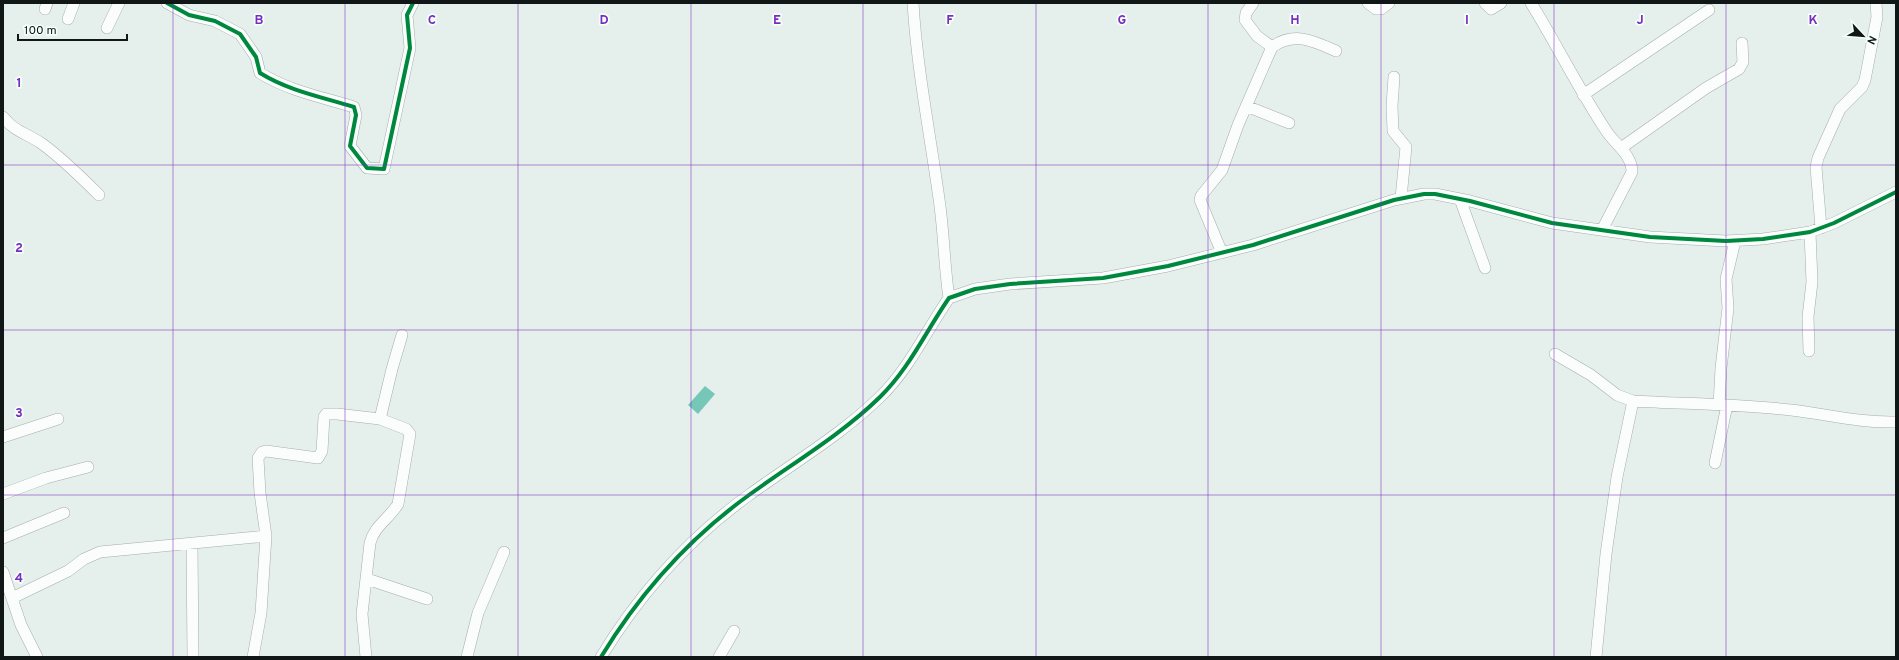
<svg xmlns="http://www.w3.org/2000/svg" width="1899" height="660" viewBox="0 0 1899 660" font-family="Overpass,sans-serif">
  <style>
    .water { fill: #76c7b7 }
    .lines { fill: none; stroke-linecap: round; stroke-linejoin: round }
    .minor-casing { stroke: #a6adab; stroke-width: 12 }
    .minor { stroke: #fbfdfc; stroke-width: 11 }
    .cycleway-casing { stroke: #f4fffc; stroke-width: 6 }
    .cycleway { stroke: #00873e; stroke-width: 4 }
    .grid { fill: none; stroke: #7b2cbf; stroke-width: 1; stroke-opacity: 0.55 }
    .grid-label { font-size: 13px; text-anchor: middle; font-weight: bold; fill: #7b2cbf; stroke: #f4fffc; stroke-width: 3.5; stroke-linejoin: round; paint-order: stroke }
  </style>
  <rect width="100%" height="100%" fill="#e5efec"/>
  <path class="water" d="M705 386 715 394 698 414 688 405Z"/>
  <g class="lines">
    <g class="minor-casing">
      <path id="minor" d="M167 3 189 15 215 21 240 34 256 57 260 73C289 91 322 97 354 107L356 115 350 146 367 168 384 169 410 48 407 15 413 3
        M913 3C917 69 930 134 939 199 944 232 944 265 949 298
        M1253 3 1246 13 1245 20 1257 36 1272 47
        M1368 3 1376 9H1381L1389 3
        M1485 3 1491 9 1501 3
        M1531 3C1557 45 1579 90 1607 132 1616 145 1632 155 1632 172L1602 230
        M45 9 47 3
        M68 19 74 3
        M107 28 119 3
        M1394 77 1392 106 1393 131 1406 147 1401 198
        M1583 95 1709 10
        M1246 106 1289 123
        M3 117C15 132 26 133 41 143 62 158 81 177 99 195
        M1621 148 1706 88 1739 69 1743 62 1742 43
        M1460 199 1485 268
        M1821 228 1816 167 1818 158 1840 109 1862 87 1865 80 1877 17 1876 3
        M1222 253 1200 200 1201 196 1222 170 1238 125 1272 47C1294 31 1314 41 1336 51
        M1809 351 1808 317 1812 282 1810 232
        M1555 354 1591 375 1617 395 1633 401C1685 404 1738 404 1791 410 1826 414 1860 423 1896 422
        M1719 405 1721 368 1728 308 1726 279 1735 241
        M3 437 58 419
        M1715 463 1727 405
        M3 494 46 478 88 467
        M3 538 64 513
        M192 544 193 657
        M3 572 21 625 37 657
        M367 579 427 599
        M12 598 68 571 84 559 100 552 266 536
        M253 657 261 613 266 536 260 493 258 458 262 452 266 451 318 458 322 451 324 417 326 414H337L380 419
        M366 657 362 614 370 543C374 526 389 519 398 504L410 434 406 429 380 419 392 369 402 335
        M467 657 478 613 504 552
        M601 657C640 593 688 539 749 495 793 463 841 435 880 397 909 369 926 331 949 298L975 289 1010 284 1103 278 1168 266 1253 245 1394 200 1424 194H1435L1470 201 1552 223 1650 237 1726 241 1763 239 1810 232 1834 223 1896 192
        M719 657 734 631
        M1596 657 1606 554 1617 477 1633 401"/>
    </g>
    <use href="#minor" class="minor"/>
    <g class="cycleway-casing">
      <path id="cycleway" d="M167 3 189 15 215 21 240 34 256 57 260 73C289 91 322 97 354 107L356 115 350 146 367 168 384 169 410 48 407 15 413 3
        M601 657C640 593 688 539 749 495 793 463 841 435 880 397 909 369 926 331 949 298L975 289 1010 284 1103 278 1168 266 1253 245 1394 200 1424 194H1435L1470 201 1552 223 1650 237 1726 241 1763 239 1810 232 1834 223 1896 192"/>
    </g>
    <use href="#cycleway" class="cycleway"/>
  </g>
  <path class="grid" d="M173 3V657M345 3V657M518 3V657M691 3V657M863 3V657M1036 3V657M1208 3V657M1381 3V657M1554 3V657M1726 3V657M3 165H1896M3 330H1896M3 495H1896"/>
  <g class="grid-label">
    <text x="259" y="24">B</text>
    <text x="432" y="24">C</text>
    <text x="604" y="24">D</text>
    <text x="777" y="24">E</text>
    <text x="950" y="24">F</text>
    <text x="1122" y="24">G</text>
    <text x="1295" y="24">H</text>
    <text x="1467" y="24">I</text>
    <text x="1640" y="24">J</text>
    <text x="1813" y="24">K</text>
    <text x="19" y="87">1</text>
    <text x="19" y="252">2</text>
    <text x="19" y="417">3</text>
    <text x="19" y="582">4</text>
  </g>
  <rect width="1899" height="660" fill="none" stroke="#111716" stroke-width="8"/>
  <g transform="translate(1863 36) rotate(116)" stroke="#f4fffc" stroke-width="3" paint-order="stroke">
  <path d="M0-3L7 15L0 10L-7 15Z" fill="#111716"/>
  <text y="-6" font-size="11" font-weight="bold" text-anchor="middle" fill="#111716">N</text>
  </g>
  <path d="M18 34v6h109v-6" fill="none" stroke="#111716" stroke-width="2"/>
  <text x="24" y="34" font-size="12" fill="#111716" stroke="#f4fffc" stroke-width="3" paint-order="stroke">100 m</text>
</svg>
